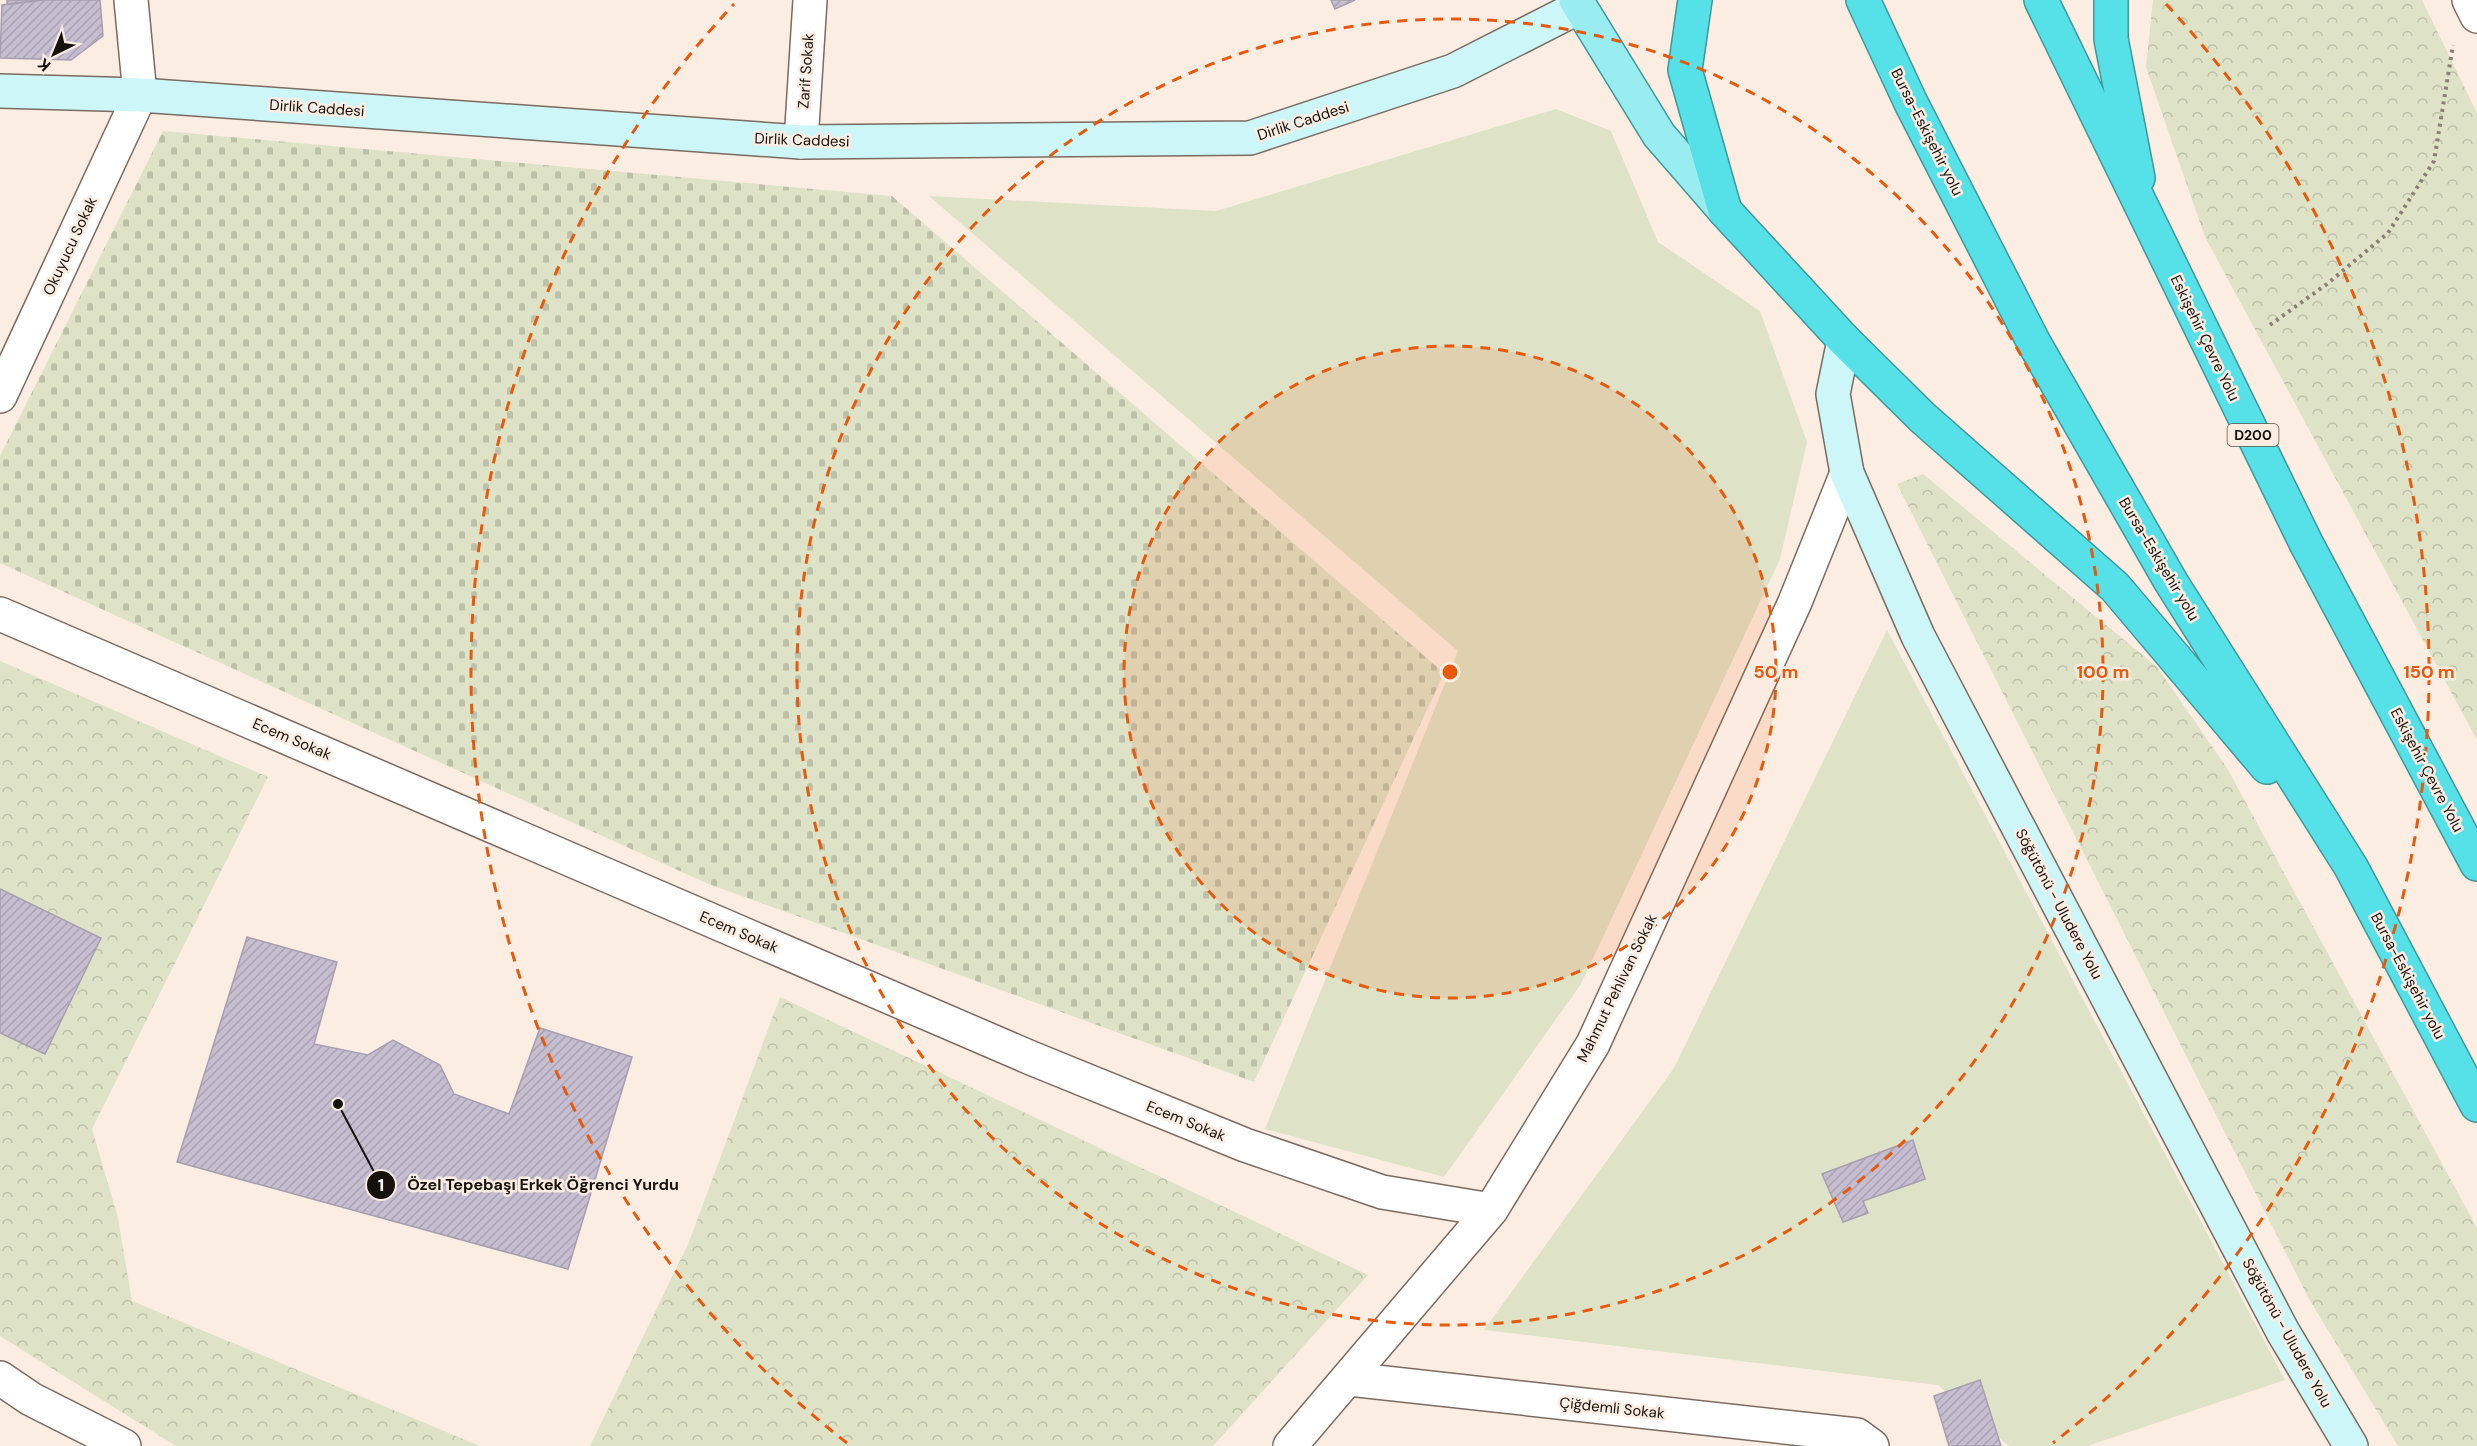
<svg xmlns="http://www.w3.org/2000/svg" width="2477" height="1446" viewBox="0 0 2477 1446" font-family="'DM Sans',sans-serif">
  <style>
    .grass { fill: #dee2c7 }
    .forest { fill: url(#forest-crowns) }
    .cemetery { fill: url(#cemetery-stones) }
    .building { fill: url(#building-hatch); stroke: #a79fb1; stroke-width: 1.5 }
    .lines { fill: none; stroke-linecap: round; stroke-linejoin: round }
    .street-casing { stroke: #7b6b60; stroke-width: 36 }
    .secondary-casing { stroke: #7b6b60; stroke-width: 36 }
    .primary-casing { stroke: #3f989a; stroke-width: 36 }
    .highway-casing { stroke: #3f989a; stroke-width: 36 }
    .path { stroke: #8a7f78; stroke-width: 4; stroke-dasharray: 3 4.5; stroke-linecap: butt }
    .street { stroke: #fff; stroke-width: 33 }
    .secondary { stroke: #ccf6f8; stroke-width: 33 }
    .primary { stroke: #99edf1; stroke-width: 33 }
    .highway { stroke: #55e1e7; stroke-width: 33 }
    .ring { fill: none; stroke: #e8590c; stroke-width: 3; stroke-dasharray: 10 8 }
    .labels { text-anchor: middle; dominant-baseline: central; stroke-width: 5; stroke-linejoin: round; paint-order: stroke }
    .shield { fill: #fcede3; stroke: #5c534c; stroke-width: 1.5 }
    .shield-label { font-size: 14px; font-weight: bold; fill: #17110c }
    .street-label { font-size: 15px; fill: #17110c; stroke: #fcede3 }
    .centre { fill: #e8590c; stroke: #fcede3; stroke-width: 3 }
    .ring-label { font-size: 18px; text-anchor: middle; font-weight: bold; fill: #e8590c; stroke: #fcede3; stroke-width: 5; stroke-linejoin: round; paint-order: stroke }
    .leader { fill: none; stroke: #17110c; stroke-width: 2 }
    .callout-dot { fill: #17110c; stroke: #fcede3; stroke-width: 2 }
    .mark-label { font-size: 18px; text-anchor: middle; font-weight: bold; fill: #fff }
    .callout-label { font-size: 16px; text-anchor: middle; font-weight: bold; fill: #17110c; stroke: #fcede3; stroke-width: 5; stroke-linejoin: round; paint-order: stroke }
  </style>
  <defs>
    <pattern id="forest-crowns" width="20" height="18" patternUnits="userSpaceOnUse" patternTransform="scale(1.5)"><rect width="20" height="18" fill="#dee2c7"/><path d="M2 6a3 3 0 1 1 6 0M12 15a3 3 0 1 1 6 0" fill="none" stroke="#bec1aa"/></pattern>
    <pattern id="cemetery-stones" width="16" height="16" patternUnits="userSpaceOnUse" patternTransform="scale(1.5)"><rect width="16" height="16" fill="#dee2c7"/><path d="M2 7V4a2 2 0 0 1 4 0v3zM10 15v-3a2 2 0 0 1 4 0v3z" fill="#bec1aa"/></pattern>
    <pattern id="building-hatch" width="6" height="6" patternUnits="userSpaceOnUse" patternTransform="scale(1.5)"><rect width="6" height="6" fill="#c6bed0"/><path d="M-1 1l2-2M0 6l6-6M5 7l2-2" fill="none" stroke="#a9a2b1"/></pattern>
  </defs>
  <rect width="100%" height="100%" fill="#fcede3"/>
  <path class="grass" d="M1556 109 1611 131 1658 242 1760 311 1807 442 1780 559 1581 984 1444 1177 1265 1129 1458 651 929 196 1216 211Z
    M1887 630 2285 1380 2087 1446H2009L1938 1385 1484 1330 1674 1068Z"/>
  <path class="forest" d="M2153 0H2422L2477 113V740L2205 237 2146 67Z
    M1923 474 2157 667 2227 768 2477 1228V1446H2398L2309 1299 1897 484Z
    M0 661 268 777 92 1129 118 1218 132 1301 480 1446H176L0 1336Z
    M780 997 1368 1275 1213 1446H590L689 1242Z"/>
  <path class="cemetery" d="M163 131 892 196 1444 673 1254 1082 706 883 0 563V456Z"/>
  <path class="building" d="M7 0H44L7 4Z
    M44 0H100L103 36 71 60 0 58 2 5Z
    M1331 0H1355L1335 9Z
    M0 889 101 938 45 1054 0 1033Z
    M247 937 337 962 314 1044 368 1055 393 1040 440 1065 454 1094 509 1114 540 1028 632 1057 568 1269 177 1162Z
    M1913 1140 1925 1179 1863 1201 1868 1213 1843 1222 1822 1174Z
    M1980 1380 2001 1446H1949L1934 1396Z"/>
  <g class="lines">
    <g class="street-casing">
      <path id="street" d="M2469 0 2477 16
        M801 142 810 0
        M0 396 140 95 131 0
        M0 614 1031 1058 1245 1145 1382 1192 1491 1210
        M0 1378 31 1399 124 1446
        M1349 1379 1857 1435 1872 1446
        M1290 1446 1491 1210 1593 1044 1795 602 1847 473"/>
    </g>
    <g class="secondary-casing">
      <path id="secondary" d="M0 91 140 95 801 142 1250 138 1453 71 1579 7
        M1844 340 1833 394 1847 473 1918 636 2283 1332 2351 1446"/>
    </g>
    <g class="primary-casing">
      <path id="primary" d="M1576 0 1659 135 1725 211"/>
    </g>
    <g class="highway-casing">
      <path id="highway" d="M1695 0 1685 70 1725 211 1844 340 1923 418 2115 587 2267 767
        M1863 0 1911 103 2034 343 2171 582 2351 867 2477 1105
        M2041 0 2306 543 2477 864
        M2111 0V39L2138 178"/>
    </g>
    <path class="path" d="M2270 325 2327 284 2388 233 2434 161 2453 45"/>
    <use href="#street" class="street"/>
    <use href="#secondary" class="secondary"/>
    <use href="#primary" class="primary"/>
    <use href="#highway" class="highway"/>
  </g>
  <circle cx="1450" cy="672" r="326" fill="#e8590c" fill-opacity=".12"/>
  <g class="ring">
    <circle cx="1450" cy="672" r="326"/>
    <circle cx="1450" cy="672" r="653"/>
    <path d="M847 1443A979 979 0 0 1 734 4M2166 4A979 979 0 0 1 2053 1443"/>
  </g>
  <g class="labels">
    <rect class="shield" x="2227.5" y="424" width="51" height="22" rx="4.5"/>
    <g class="shield-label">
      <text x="2253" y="435">D200</text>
    </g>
    <g class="street-label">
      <text transform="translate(806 71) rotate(-86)">Zarif Sokak</text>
      <text transform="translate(317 108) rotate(4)">Dirlik Caddesi</text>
      <text transform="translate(1303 121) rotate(-18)">Dirlik Caddesi</text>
      <text transform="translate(1927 132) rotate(63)">Bursa-Eskişehir yolu</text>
      <text transform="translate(802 140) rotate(2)">Dirlik Caddesi</text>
      <text transform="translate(70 246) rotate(-65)">Okuyucu Sokak</text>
      <text transform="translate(2205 338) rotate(64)">Eskişehir Çevre Yolu</text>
      <text transform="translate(2159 559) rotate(59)">Bursa-Eskişehir yolu</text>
      <text transform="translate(292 739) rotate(23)">Ecem Sokak</text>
      <text transform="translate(2427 770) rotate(62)">Eskişehir Çevre Yolu</text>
      <text transform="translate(2059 904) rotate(62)">Söğütönü - Uludere Yolu</text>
      <text transform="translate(739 932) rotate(23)">Ecem Sokak</text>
      <text transform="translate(2408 976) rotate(62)">Bursa-Eskişehir yolu</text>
      <text transform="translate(1617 988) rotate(-64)">Mahmut Pehlivan Sokak</text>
      <text transform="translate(1186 1121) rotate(22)">Ecem Sokak</text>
      <text transform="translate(2287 1333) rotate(61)">Söğütönü - Uludere Yolu</text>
      <text transform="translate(1612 1408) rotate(6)">Çiğdemli Sokak</text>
    </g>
  </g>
  <circle cx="1450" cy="672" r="9" class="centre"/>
  <g class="ring-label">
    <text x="1776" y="678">50 m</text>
    <text x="2103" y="678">100 m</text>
    <text x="2429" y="678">150 m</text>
  </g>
  <path class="leader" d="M338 1104L381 1185"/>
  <g class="callout-dot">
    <circle cx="338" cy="1104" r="6"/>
    <circle cx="381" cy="1185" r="15"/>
  </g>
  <g class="mark-label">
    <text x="381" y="1191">1</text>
  </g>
  <g class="callout-label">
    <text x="543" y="1190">Özel Tepebaşı Erkek Öğrenci Yurdu</text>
  </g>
  <g transform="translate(54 54) rotate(223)" stroke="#fcede3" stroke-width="4.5" paint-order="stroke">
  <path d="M0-4.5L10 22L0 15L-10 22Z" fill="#17110c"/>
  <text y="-9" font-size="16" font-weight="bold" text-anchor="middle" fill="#17110c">K</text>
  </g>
</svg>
